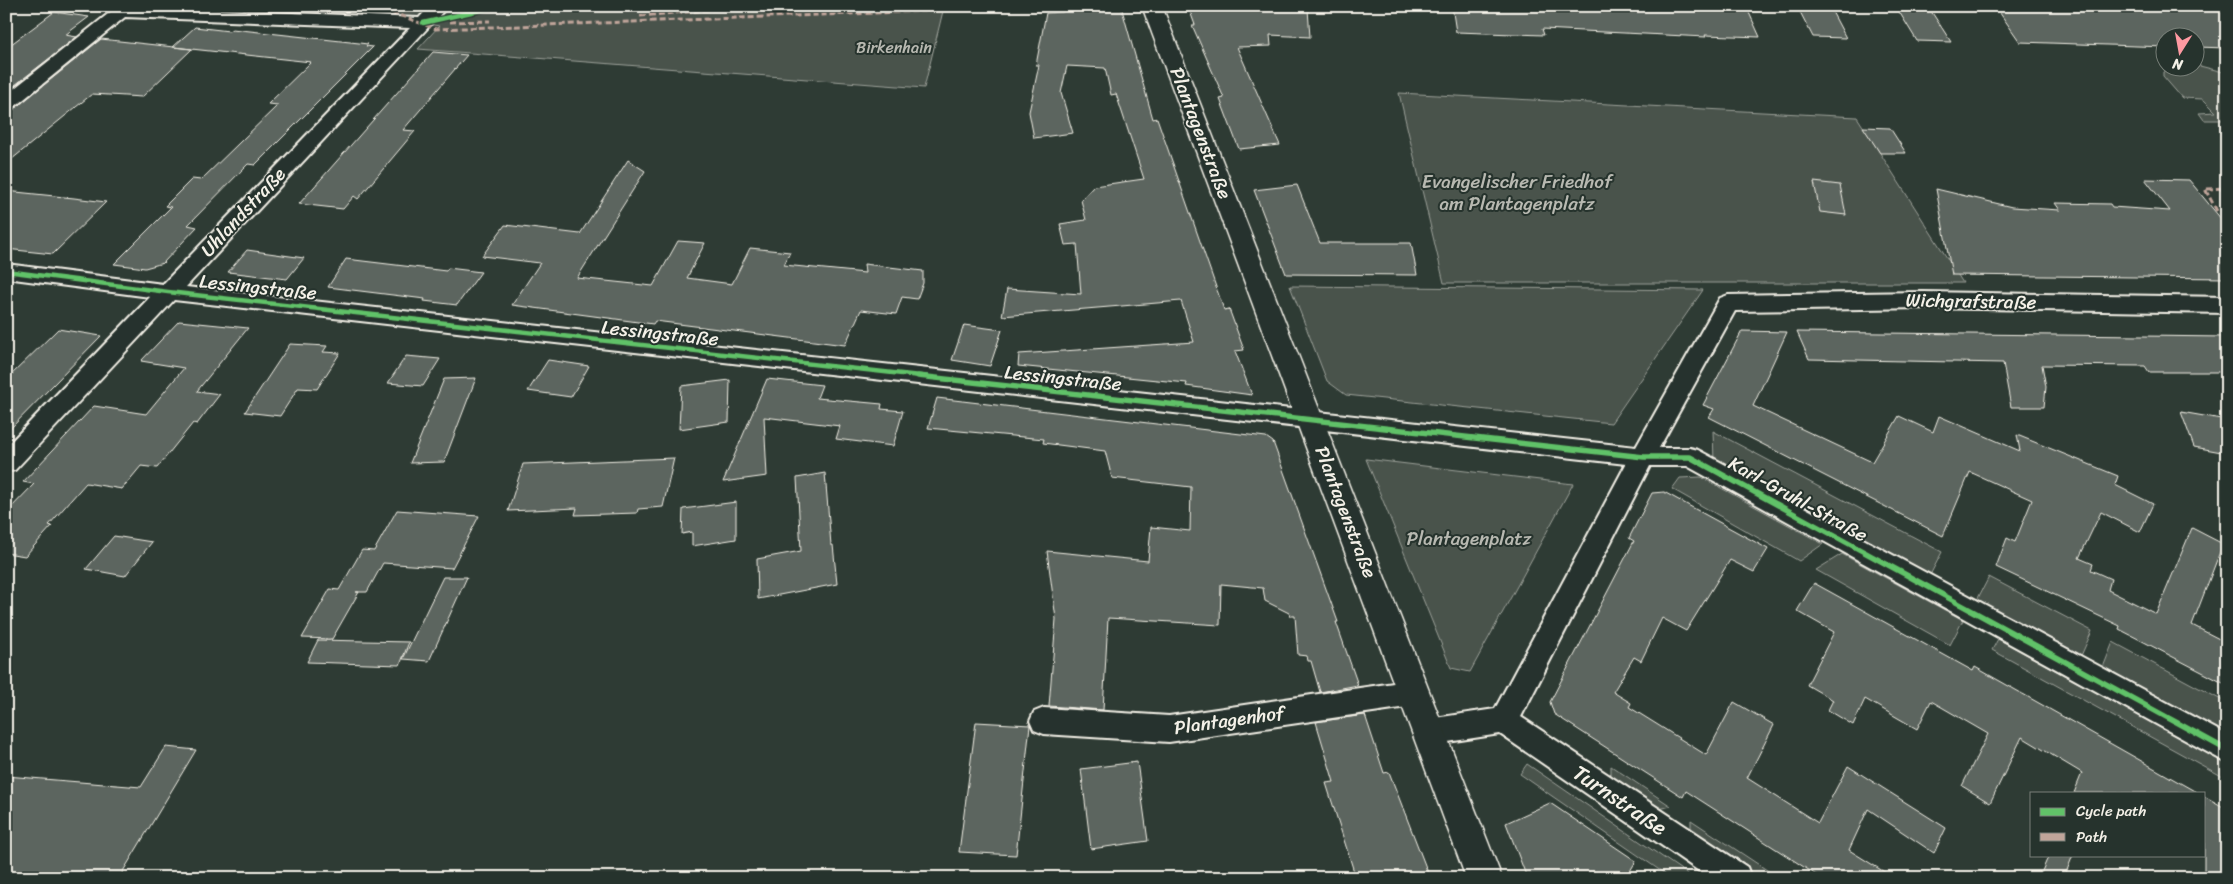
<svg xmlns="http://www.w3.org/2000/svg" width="2233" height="884" viewBox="0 0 2233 884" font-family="Sriracha,sans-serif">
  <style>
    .green { fill: #48524c; stroke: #9ea29a }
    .building { fill: #5c655e; stroke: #f4f1e8 }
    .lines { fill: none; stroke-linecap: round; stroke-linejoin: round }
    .street-casing { stroke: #f4f1e8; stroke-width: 4 }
    .secondary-casing { stroke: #f4f1e8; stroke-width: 3 }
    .street { fill: #26332d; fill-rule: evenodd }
    .secondary { fill: #26332d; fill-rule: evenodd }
    .quiet { stroke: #c0a59a; stroke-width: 3; stroke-dasharray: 6 3; stroke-linecap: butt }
    .cycleway-far1-casing { stroke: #26332d; stroke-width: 7 }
    .cycleway-casing { stroke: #26332d; stroke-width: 9 }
    .cycleway-far1 { stroke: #61c268; stroke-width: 4.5 }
    .cycleway { stroke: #61c268; stroke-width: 5.5 }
    .labels { text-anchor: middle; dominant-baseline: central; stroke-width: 4; stroke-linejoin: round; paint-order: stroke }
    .far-park-label { font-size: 16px; fill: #b8b9b1; stroke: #26332d }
    .street-label { font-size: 19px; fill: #f4f1e8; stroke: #26332d }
    .park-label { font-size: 19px; fill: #b8b9b1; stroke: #26332d }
    .near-street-label { font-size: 22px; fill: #f4f1e8; stroke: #26332d }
  </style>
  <rect width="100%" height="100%" fill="#2e3b34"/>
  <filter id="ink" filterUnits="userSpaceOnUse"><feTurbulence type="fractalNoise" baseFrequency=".02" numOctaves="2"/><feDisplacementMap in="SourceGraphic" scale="10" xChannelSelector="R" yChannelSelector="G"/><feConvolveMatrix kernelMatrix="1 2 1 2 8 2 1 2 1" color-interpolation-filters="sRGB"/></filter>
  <g filter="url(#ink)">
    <path class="green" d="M6 6H960L944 7 924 88 418 49 439 26 423 23Z
      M2196 65 2227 73V120H2204L2199 113 2216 112 2203 99 2182 98 2163 76V72L2169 68H2196Z
      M1399 93 1857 117 1963 283H1444Z
      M1290 286 1703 290 1611 423 1346 395 1327 381Z
      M1713 431 1942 552 1929 577 1714 461Z
      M1366 459 1573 484 1470 672 1451 668Z
      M1701 477 1823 544 1799 561 1672 489 1680 478Z
      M1842 554 1963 620 1950 645 1816 570Z
      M1989 577 2092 631 2080 658 1976 602Z
      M1998 639 2227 764V779L1992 650Z
      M2113 642 2227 703V737L2102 670Z
      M1527 764 1693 878H1671L1520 774Z
      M1611 766 1671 806 1659 809 1611 777Z
      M1691 820 1779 878H1761L1691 831Z"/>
    <path class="building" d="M1063 6H1121L1153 119 1157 118 1224 310 1229 309 1244 350 1235 351 1252 395 1186 386 1187 383 1018 366 1019 354 1194 342 1181 301 1002 316 1007 289 1081 294 1077 244 1065 245 1060 224 1086 220 1081 200 1094 186 1144 179 1116 94 1111 95 1105 68 1067 66 1061 93 1073 133 1034 138 1029 112 1039 65H1036L1046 13 1063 12Z
      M1188 6 1308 9 1310 37 1270 35 1271 46 1237 47 1280 145 1239 149 1220 99 1224 98 1192 25H1195Z
      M1452 6H1746L1760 37 1705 35 1706 37 1542 29 1544 35 1456 32Z
      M1797 6H1829L1846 38 1813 37Z
      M1995 6H2227V48L2196 47V38H2166V47L2020 42Z
      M1898 10 1931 11 1951 42 1917 41Z
      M54 12 89 17 65 35 77 37 6 92V48Z
      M195 27 229 31 232 29 368 44 366 46 373 47 255 165 248 164 188 225 197 227 163 263 145 268 114 264 171 207 165 206 192 179 201 180 278 105 268 104 311 62 173 47Z
      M101 39 192 49 142 97 92 94 6 164V112L14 109Z
      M433 52 467 55 403 130 415 131 358 199 354 196 343 209 299 204Z
      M1863 127 1890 128 1906 153H1880Z
      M628 160 645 171 577 278 653 286 678 241 705 243 687 278 732 284 750 248 790 252 784 265 865 273 864 264 923 271V283L917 299 902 297 896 314 861 310 845 345 655 321 653 324 512 305 540 263 482 256 505 225 580 234Z
      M2145 179 2189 180 2227 226V278L1952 275 1936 189 2012 207 2060 210 2055 203 2110 204 2112 207 2170 211Z
      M1814 182 1840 185 1846 215 1820 212Z
      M1297 185 1320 243H1411L1417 275 1286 274 1254 190Z
      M6 191 74 198 106 202 53 254 6 249Z
      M247 250 304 258 287 279 228 272Z
      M346 259 446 271 448 268 481 272 457 305 424 301 425 299 328 287Z
      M179 321 248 328 197 391 220 394 197 424 193 423 157 468 141 466 122 489 86 483 49 525 52 526 25 556 6 553V513L34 484 23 482 94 406 146 414 184 368 141 361Z
      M964 325 1002 330 990 366 952 360Z
      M58 329 101 336 6 433V380Z
      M1742 331 1787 332 1753 406 1872 462 1899 416 1933 432 1939 416 2020 451 2017 435 2118 476 2115 485 2153 504 2140 532 2101 512 2079 558 2093 564 2091 570 2111 579 2108 590 2156 614 2192 528 2223 544 2192 625 2227 643V685L2119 629 2120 626 1996 567 2007 538 2015 542 2032 500 1970 472 1943 536 1709 417 1714 409 1703 405Z
      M1797 332 2227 337V372H2149L2145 366 2042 365 2046 387 2044 407H2011L2003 363 1809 359Z
      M290 344 327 346 323 352 340 353 317 389 298 388 280 416 245 412Z
      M406 356 440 359 423 386 388 383Z
      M548 360 589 366 571 397 528 391Z
      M476 378 444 462 410 463 444 379Z
      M767 379 822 385 817 398 882 404 881 409 903 411 893 446 836 439 840 426 764 417 767 476 723 482Z
      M730 380 729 422 679 429 681 386Z
      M937 398 1266 437 1273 442 1338 622H1336L1358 685 1320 692 1311 661H1308L1307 656 1298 655 1295 616H1290L1289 613 1265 601 1263 588 1221 584 1220 625 1108 618 1103 710 1049 706 1056 619 1047 551 1148 561 1151 527 1190 531 1191 487 1112 478 1105 451 1043 443 1044 439 928 428Z
      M2181 412 2227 420V453L2194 447Z
      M674 458 663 507 638 509 637 513 575 515 577 508 508 511 523 464Z
      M825 473 831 545H833L837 584 758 599 757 559 801 551 797 478Z
      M1664 492 1768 549 1754 572 1730 560 1686 631 1662 618 1641 661 1634 657 1613 692 1631 703 1629 707 1706 755 1734 702 1774 725 1747 778 1818 823 1848 766 1946 828 1934 853 1868 809 1849 850 1894 878H1821L1686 791 1683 797 1554 714 1550 702 1634 541 1629 538 1652 493Z
      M736 502V539L692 546V532L682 534 683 509Z
      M397 510 479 516 452 568 383 563 367 592H356H359L332 639 302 638 330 589 339 590 362 550 374 551Z
      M114 536 152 542 125 576 86 569Z
      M443 577H467L429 661 403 659Z
      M1814 583 1973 671 1975 667 2198 793H2074L2082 773 2022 737 1990 803 1962 786 1988 734 1931 701 1917 729 1865 699 1853 725 1828 710 1833 700 1807 685 1834 632 1797 611Z
      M318 640 409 642 400 665 307 662Z
      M1365 715 1384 773 1389 772 1430 878H1356L1326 783 1334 782 1316 722Z
      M976 722 1030 725 1016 855 959 852Z
      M166 747 196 750 119 878H6V776L141 787Z
      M1137 762 1148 841 1091 849 1081 769Z
      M2204 796 2227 809V859L2221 878H2204Z
      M1550 803 1636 861 1626 878H1527L1506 823Z
      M2049 855H2073L2064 878H2039Z"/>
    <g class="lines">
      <g class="street-casing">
        <path id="street" d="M118 6 419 18 430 6H448L186 287 1636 447 1720 298 1728 295 1923 292 2227 297V313L1923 308 1735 311 1659 448H1690L1698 450 2227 735V763L1687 466H1650L1521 717 1747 867 1751 878H1709L1500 734 1428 745 1418 741 1414 732 1418 723 1428 719 1495 709 1626 464 174 300 15 470 6 472V447L150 297 6 278V264L163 284 410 28 125 17 13 108 6 110V95Z
          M1414 680 1424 684 1428 693 1424 702 1414 706 1169 742 1044 734 1034 730 1030 721 1034 712 1044 708 1169 716Z"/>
      </g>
      <g class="secondary-casing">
        <path id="secondary" d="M1142 6H1162L1502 878H1466Z"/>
      </g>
      <use href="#street" class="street"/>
      <use href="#secondary" class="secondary"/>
      <path class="quiet" d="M375 6 436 29 931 11
        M640 16 754 6
        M450 22 490 21
        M2217 211 2205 189 2227 188"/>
      <g class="cycleway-far1-casing">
        <path id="cycleway-far1" d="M423 23 498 6
          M6 271 168 292 929 377"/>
      </g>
      <g class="cycleway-casing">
        <path id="cycleway" d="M918 376 1644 457H1690L2227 750"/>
      </g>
      <use href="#cycleway-far1" class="cycleway-far1"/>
      <use href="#cycleway" class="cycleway"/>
    </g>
  </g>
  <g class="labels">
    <g class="far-park-label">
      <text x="894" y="47">Birkenhain</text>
    </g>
    <g class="street-label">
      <text transform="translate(1201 133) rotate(69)">Plantagenstraße</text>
      <text transform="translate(243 212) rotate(-47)">Uhlandstraße</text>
      <text transform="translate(258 287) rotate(6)">Lessingstraße</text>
      <text transform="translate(1971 301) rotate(1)">Wichgrafstraße</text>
      <text transform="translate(660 333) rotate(6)">Lessingstraße</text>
      <text transform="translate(1063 378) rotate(6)">Lessingstraße</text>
      <text transform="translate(1798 499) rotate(29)">Karl-Gruhl-Straße</text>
      <text transform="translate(1346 512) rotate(69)">Plantagenstraße</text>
      <text transform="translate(1229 720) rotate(-8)">Plantagenhof</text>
    </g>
    <g class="park-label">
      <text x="1517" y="181">Evangelischer Friedhof<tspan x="1517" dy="22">am Plantagenplatz</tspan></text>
      <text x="1469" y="538">Plantagenplatz</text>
    </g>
    <g class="near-street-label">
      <text transform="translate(1620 800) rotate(34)">Turnstraße</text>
    </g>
  </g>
  <rect width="2233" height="884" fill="none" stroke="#26332d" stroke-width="25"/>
  <rect x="12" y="12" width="2208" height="859" fill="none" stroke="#f4f1e8" stroke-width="2" filter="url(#ink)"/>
  <rect x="2030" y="792" width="175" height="65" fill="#26332d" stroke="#787f78"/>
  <rect x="2040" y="808" width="25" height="8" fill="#61c268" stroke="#787f78"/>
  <text x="2076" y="816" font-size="15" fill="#f4f1e8">Cycle path</text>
  <rect x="2040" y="833" width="25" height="8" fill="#c0a59a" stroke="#787f78"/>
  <text x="2076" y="842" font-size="15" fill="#f4f1e8">Path</text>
  <g transform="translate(2180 52) rotate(191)"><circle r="24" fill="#26332d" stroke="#787f78"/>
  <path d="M0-4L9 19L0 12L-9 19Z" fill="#ff9aa2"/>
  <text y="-8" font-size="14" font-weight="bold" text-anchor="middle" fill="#f4f1e8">N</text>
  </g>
</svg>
